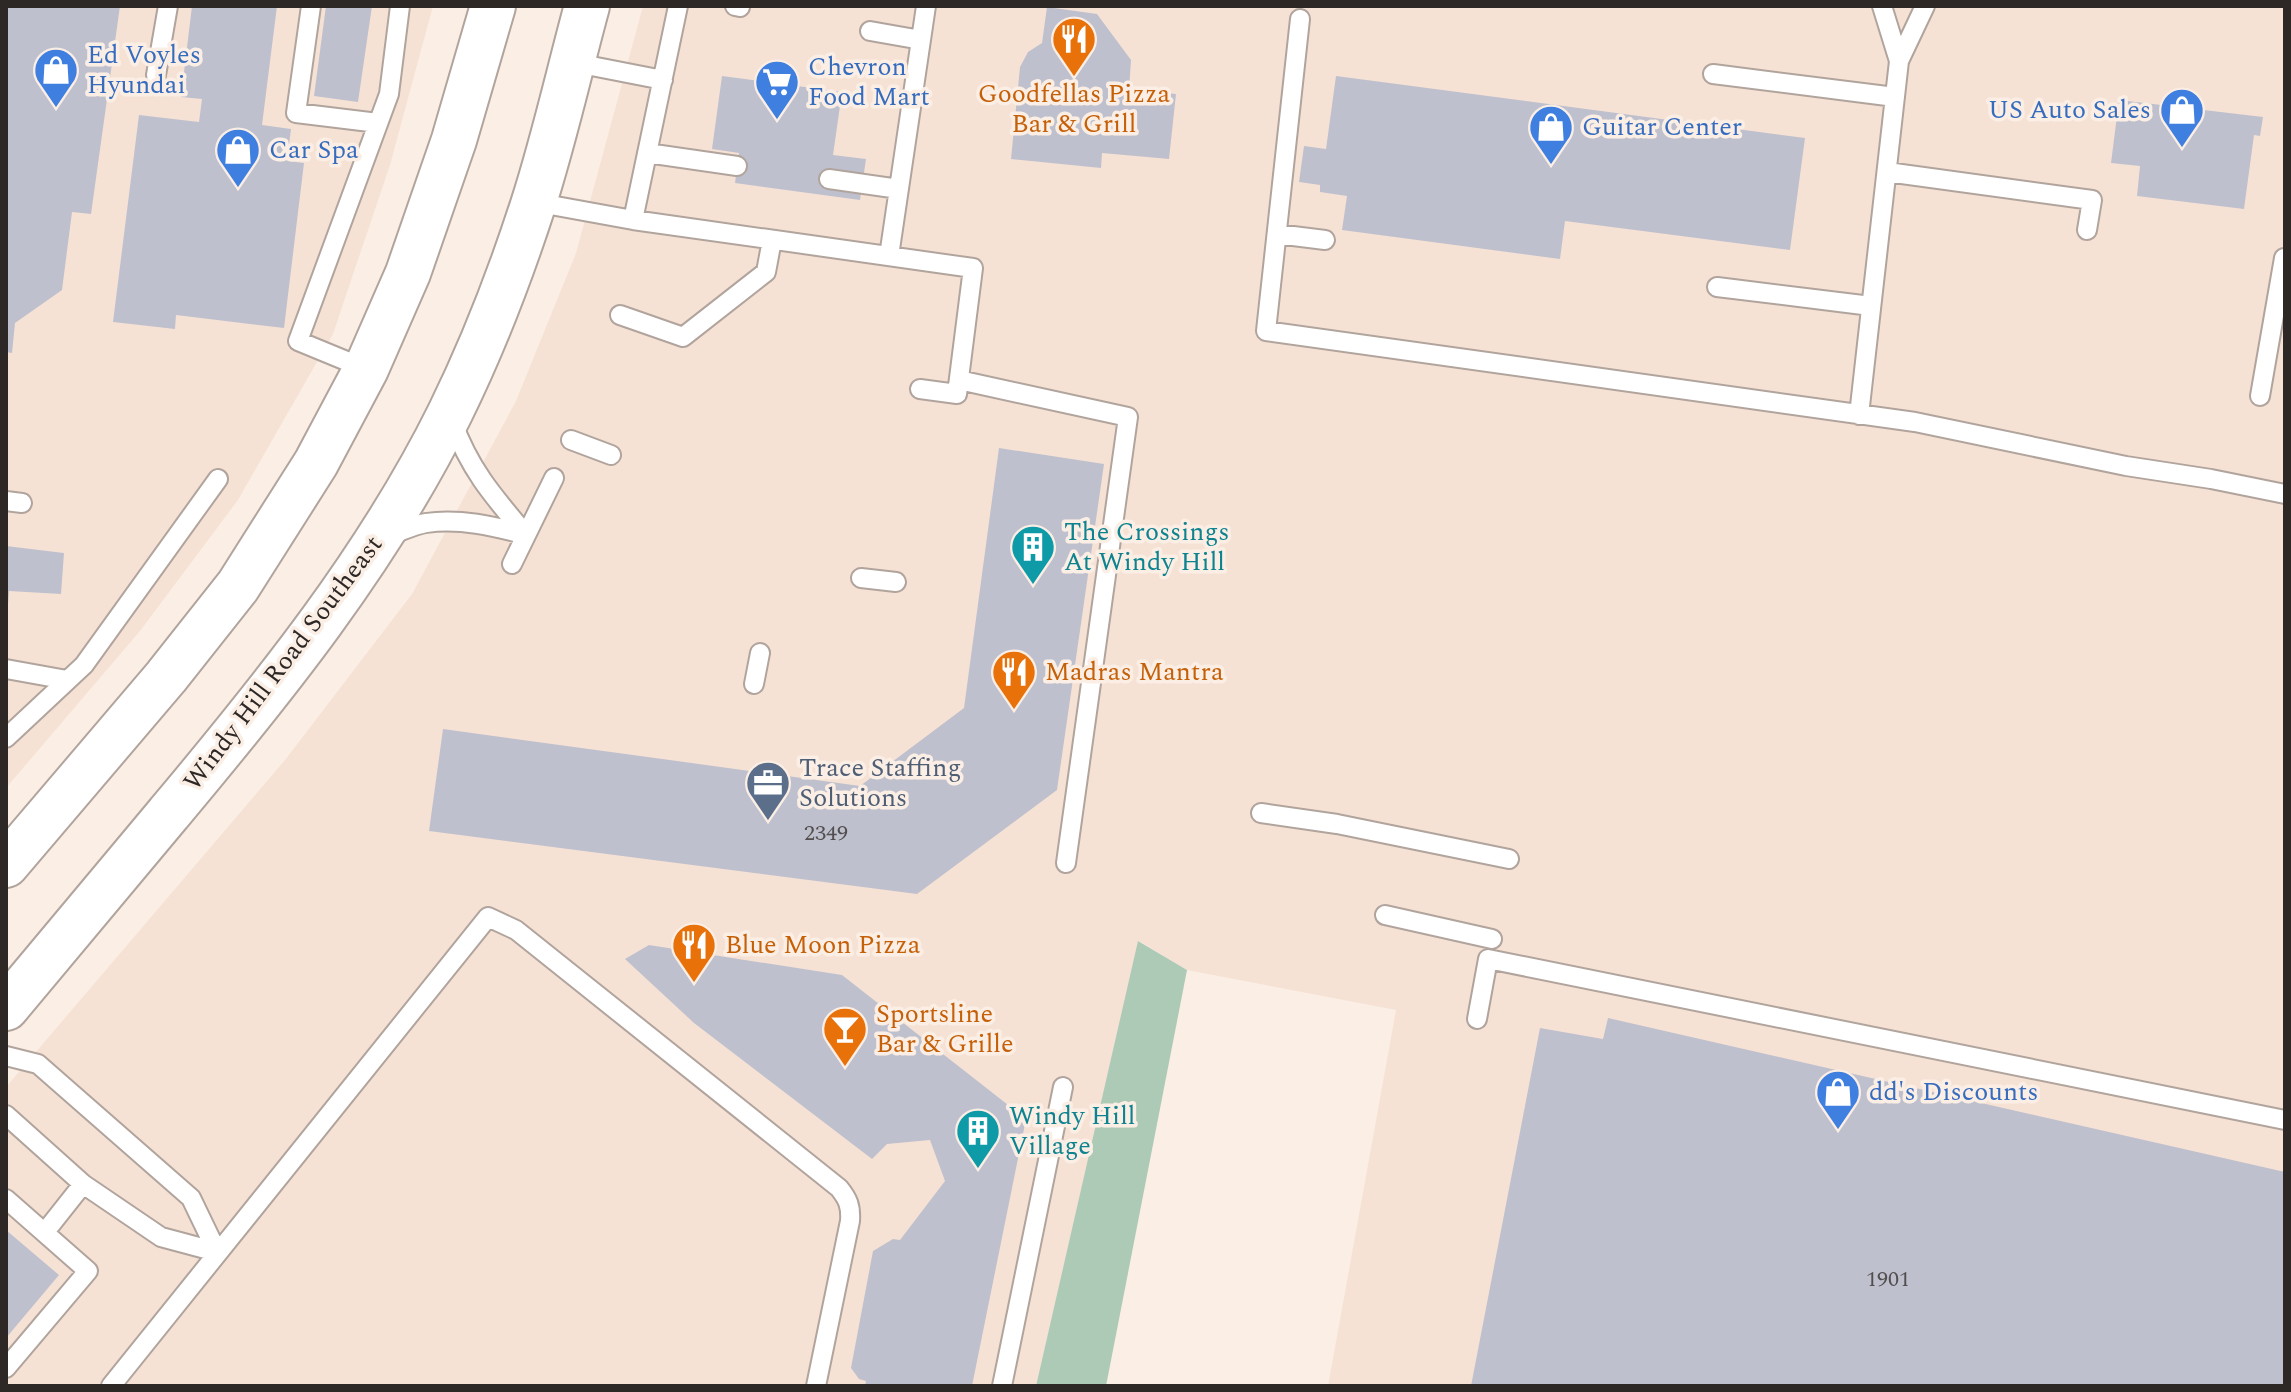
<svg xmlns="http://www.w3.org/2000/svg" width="2291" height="1392" viewBox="0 0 2291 1392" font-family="Spectral,serif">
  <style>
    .built { fill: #f6e2d5 }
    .forest { fill: #accab6 }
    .building { fill: #bfc0cd }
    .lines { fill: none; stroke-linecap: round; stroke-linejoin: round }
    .service-casing { stroke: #b1a49d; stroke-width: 22 }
    .secondary-casing { stroke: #b1a49d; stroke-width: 48 }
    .service { stroke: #fff; stroke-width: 18 }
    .secondary { stroke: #fff; stroke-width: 44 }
    .labels { text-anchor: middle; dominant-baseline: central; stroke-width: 7; stroke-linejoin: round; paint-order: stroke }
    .number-label { font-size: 22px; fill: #524e4f }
    .shop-label { font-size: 26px; fill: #366cbe; stroke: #fbeee5; text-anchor: start }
    .food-label { font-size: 26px; fill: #c56008; stroke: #fbeee5; text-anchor: start }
    .culture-label { font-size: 26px; fill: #0d838f; stroke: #fbeee5; text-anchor: start }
    .street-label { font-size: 26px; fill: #2d2825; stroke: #fbeee5 }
    .service-label { font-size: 26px; fill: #4e5e75; stroke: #fbeee5; text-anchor: start }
  </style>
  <rect width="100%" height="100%" fill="#fbeee5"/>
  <path class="built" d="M6 6H433L390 165 333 334 238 500 140 631 6 788Z
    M643 6H2285V1386H1328L1396 1010 1187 970 1139 941 1036 1386H6V1087L285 760 412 594 516 401 576 253Z"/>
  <path class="forest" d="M1138 941 1187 970 1106 1386H1036Z"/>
  <path class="building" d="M6 6H120L91 214 72 212 62 290 15 323 12 353 6 352Z
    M192 6H277L262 125 291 129 287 161 304 163 284 328 176 315 175 329 113 322 139 115 199 122 202 99 181 97Z
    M326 6H372L358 102 314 96Z
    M1047 7 1097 14 1131 60 1129 90 1176 94 1169 159 1102 153 1101 168 1011 159 1020 67 1028 52 1042 43Z
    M722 76 842 92 833 155 866 159 860 200 735 183 739 153 712 149Z
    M1336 76 1805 138 1790 250 1565 221 1560 259 1342 230 1347 196 1320 192V185L1299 182 1304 146 1326 149Z
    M2119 100 2263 117 2260 136 2254 135 2244 209 2137 196 2140 166 2111 163Z
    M999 448 1104 464 1057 790 917 894 429 831 443 729 860 786 964 708Z
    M6 546 64 553 61 594 9 591 8 605H6Z
    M649 945 842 975 1026 1119 972 1386H865L866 1381 859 1379 851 1368 873 1251 893 1239 900 1240 945 1181 930 1140 887 1144 872 1159 694 1023 625 959Z
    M1608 1018 2285 1172V1386H1471L1540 1028 1603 1039Z
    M6 1230 59 1275 6 1338Z"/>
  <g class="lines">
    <g class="service-casing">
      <path id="service" d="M311 6 296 113 378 123
        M735 6 740 7
        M1882 6 1899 61
        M1300 19 1266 331 1915 422 2126 466 2211 479 2285 494
        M870 31 921 40
        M571 62 663 80
        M1713 74 1895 97
        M156 75 168 6
        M647 153 737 166
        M1887 172 2092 200 2087 230
        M829 179 899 189
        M534 202 633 220 973 268 957 394 920 389
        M633 220 678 6
        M1277 234 1325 240
        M889 256 926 6
        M1717 287 1871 306
        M620 315 683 337 766 272 772 240
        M366 369 298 341 389 94 400 6
        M959 380 1128 417 1066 863
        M2260 396 2284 258
        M1859 415 1899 61 1925 6
        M452 421C470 470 493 496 526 535
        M571 440 611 455
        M6 501 22 503
        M390 535C402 531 414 525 426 523 459 518 494 526 526 535
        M512 564 554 478
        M861 578 896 582
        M6 669 67 680
        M754 684 760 653
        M6 738 84 665 218 479
        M1261 813 1337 824 1509 859
        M1385 915 1492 939
        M1477 1019 1488 959 2285 1120
        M6 1056 38 1064 191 1198 217 1252
        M6 1115 83 1184 161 1237 217 1252
        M6 1199 88 1271 6 1368
        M45 1232 83 1184
        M111 1386 488 917 516 930 839 1188C848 1199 851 1206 850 1221L816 1386
        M1002 1386 1063 1087"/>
    </g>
    <g class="secondary-casing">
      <path id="secondary" d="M6 865 166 677 238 586 316 463 366 369 408 273 454 140 493 6
        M6 1008C61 943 115 878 169 813 273 689 378 559 450 413 483 346 510 276 533 205 554 140 569 72 587 6"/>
    </g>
    <use href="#service" class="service"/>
    <use href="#secondary" class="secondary"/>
  </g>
  <defs>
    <g id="restaurant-pin" transform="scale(2.3)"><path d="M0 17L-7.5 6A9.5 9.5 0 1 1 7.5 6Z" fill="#e8710a" stroke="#fbeee5"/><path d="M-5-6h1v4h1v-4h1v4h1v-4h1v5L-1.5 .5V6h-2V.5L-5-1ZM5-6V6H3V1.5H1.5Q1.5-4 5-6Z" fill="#fff"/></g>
    <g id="shop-pin" transform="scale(2.3)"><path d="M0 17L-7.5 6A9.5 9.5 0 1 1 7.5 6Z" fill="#3f7fe0" stroke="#fbeee5"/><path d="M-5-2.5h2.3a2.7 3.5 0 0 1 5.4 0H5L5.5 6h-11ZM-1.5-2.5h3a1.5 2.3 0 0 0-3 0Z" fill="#fff"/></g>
    <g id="supermarket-pin" transform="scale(2.3)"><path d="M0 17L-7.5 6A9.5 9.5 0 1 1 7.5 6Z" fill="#3f7fe0" stroke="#fbeee5"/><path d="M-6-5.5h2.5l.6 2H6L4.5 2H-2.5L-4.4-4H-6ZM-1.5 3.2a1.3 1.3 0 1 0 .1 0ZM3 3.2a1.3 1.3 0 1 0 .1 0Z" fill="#fff"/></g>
    <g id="building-pin" transform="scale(2.3)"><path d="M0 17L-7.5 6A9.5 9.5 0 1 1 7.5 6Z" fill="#0f9aa8" stroke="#fbeee5"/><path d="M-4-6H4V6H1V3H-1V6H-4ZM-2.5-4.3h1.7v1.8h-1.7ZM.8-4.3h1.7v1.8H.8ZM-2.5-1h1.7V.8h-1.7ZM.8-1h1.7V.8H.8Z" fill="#fff"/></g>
    <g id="office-pin" transform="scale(2.3)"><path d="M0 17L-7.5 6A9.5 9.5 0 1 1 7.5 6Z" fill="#5c6f8a" stroke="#fbeee5"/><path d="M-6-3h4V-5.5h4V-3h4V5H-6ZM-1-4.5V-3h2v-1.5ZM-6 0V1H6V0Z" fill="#fff"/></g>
    <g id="bar-pin" transform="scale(2.3)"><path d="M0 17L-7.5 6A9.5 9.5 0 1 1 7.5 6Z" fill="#e8710a" stroke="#fbeee5"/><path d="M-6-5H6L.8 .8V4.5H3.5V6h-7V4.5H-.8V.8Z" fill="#fff"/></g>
  </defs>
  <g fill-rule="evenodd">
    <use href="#restaurant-pin" x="1074" y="39"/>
    <use href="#shop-pin" x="56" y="70"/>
    <use href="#supermarket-pin" x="777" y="82"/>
    <use href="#shop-pin" x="2182" y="110"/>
    <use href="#shop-pin" x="1551" y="127"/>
    <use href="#shop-pin" x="238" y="150"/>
    <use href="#building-pin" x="1033" y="547"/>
    <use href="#restaurant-pin" x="1014" y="672"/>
    <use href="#office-pin" x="768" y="783"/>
    <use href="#restaurant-pin" x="694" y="945"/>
    <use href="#bar-pin" x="845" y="1029"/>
    <use href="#shop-pin" x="1838" y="1092"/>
    <use href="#building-pin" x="978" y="1131"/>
  </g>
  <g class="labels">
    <g class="number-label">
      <text x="826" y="833">2349</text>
      <text x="1888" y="1279">1901</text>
    </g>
    <g class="shop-label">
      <text x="87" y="55">Ed Voyles<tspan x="87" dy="30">Hyundai</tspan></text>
      <text x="808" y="67">Chevron<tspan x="808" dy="30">Food Mart</tspan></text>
      <text x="2151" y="110" text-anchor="end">US Auto Sales</text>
      <text x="1582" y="127">Guitar Center</text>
      <text x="269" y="150">Car Spa</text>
      <text x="1869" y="1092">dd's Discounts</text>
    </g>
    <g class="food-label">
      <text x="1074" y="94" text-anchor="middle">Goodfellas Pizza<tspan x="1074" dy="30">Bar &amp; Grill</tspan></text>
      <text x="1045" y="672">Madras Mantra</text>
      <text x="725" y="945">Blue Moon Pizza</text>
      <text x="876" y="1014">Sportsline<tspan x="876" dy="30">Bar &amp; Grille</tspan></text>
    </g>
    <g class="culture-label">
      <text x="1064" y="532">The Crossings<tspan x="1064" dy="30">At Windy Hill</tspan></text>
      <text x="1009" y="1116">Windy Hill<tspan x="1009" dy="30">Village</tspan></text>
    </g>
    <g class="street-label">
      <text transform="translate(283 663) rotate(-53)">Windy Hill Road Southeast</text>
    </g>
    <g class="service-label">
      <text x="799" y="768">Trace Staffing<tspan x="799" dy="30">Solutions</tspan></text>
    </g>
  </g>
  <rect width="2291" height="1392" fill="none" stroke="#2d2825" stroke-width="16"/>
</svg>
